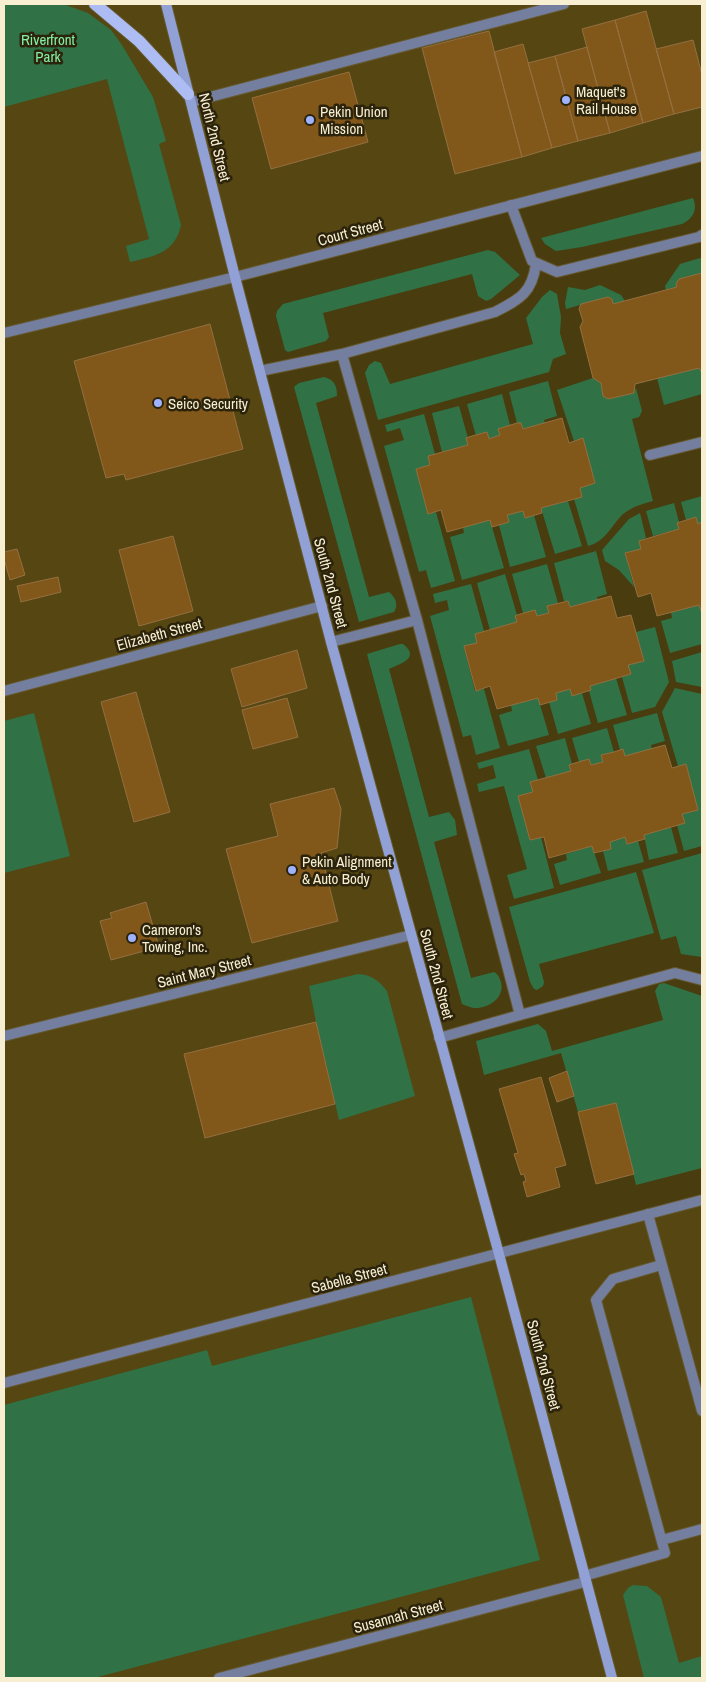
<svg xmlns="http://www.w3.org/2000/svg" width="706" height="1682" viewBox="0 0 706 1682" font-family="'Archivo Narrow',sans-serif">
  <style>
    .built { fill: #554612 }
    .green { fill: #307246 }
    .building { fill: #81571a; stroke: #947040 }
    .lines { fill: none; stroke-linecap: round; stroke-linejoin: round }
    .lane-casing { stroke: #65582e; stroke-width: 12 }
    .street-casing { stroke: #65582e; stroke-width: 12 }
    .secondary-casing { stroke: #65582e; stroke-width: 12 }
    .primary-casing { stroke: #65582e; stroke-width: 14 }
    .lane { stroke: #747e9f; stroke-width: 10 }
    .street { stroke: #747e9f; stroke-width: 10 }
    .secondary { stroke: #92a1d5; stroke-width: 10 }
    .primary { stroke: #adbdf3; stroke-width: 12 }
    .poi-dot { fill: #9fb3fd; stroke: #2b230c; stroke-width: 2 }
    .labels { text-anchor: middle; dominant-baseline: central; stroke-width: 5; stroke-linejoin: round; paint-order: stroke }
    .park-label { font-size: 15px; fill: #84efa3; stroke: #2b230c }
    .poi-label { font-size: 15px; fill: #f8eed1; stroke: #2b230c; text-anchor: start }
    .street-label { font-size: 15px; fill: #f8eed1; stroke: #2b230c }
  </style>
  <rect width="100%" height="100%" fill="#493c0f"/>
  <path class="built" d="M4 4H702V156L235 277 499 1254 702 1201V1678H4Z"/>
  <path class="green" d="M4 4H63L88 13 111 30 122 45 153 97 166 141 159 144 181 225C175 253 155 256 130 262L126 246 149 239 107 79 4 107Z
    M693 198C698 209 693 219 682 224L582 247 556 251 545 244 541 238Z
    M488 250 495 252 520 275 491 299 486 301 478 296 472 274 323 313 329 337 326 341 288 352 285 350 276 316 277 311 283 304Z
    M700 258 702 259V273L679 279 676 284 677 287 666 290 665 286 680 264Z
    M600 285 621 295 625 301 613 304 612 299 608 297 566 309 565 303 568 287 585 290Z
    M550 290 557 294 561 317 560 333 566 354 553 359 549 372 378 420 365 373 369 365 375 361 381 363 390 384 533 344 526 318 542 297Z
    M699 368 702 373V394L664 405 657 378Z
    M324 377C335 380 337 386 337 396L316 403 369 597 389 592C395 597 399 604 394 612L359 622 294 387 299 383Z
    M593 378 601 383 603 396 608 399 634 393 636 388 642 411 639 417 632 419 653 501C642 504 632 507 623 514 611 526 605 542 588 546L574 499 582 497 580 488 595 483 583 439 574 441 557 390Z
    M548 381 557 416 544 420 545 423 523 429 521 423H517L509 392Z
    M502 394 510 425 498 429 500 435 489 439 487 433 476 436 467 404Z
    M459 406 468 438V445L442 452 432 413Z
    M424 414 435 454 428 456 430 465 416 469 428 514 436 512 455 581 431 588 426 570 419 572 384 446 404 440 400 428 387 432 385 425Z
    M702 496V522L698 524 696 517 686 520 681 502Z
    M568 501 582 546 555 554 541 508Z
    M674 503 679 522 677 523 679 529 653 536 646 511Z
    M523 511 525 518 534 515 546 557 510 567 499 525 509 522 507 515Z
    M640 513 646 538 639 541 641 549 625 553 634 587 619 570 605 561 602 550 629 519Z
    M490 520 504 568 462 580 450 537 464 533 463 527Z
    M596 551 607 594 597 597 598 600 570 607 568 601H564L554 563Z
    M547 564 558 603 547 606 549 613 537 616 523 613 512 574Z
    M505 574 517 615 515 616 517 622 490 630 477 583Z
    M471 584 484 631 475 634 477 643 464 647 475 691 484 689 500 748 476 755 471 735 463 737 430 616 449 610 447 600 435 603 433 594Z
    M699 605 701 611H702V644L670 653 661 621 672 618 671 612Z
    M655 627 669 682 655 707 632 713 622 677 630 674 628 665 644 661 636 632Z
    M400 644H403C421 658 400 664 389 669L429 817 449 812 455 820 457 835 434 842 471 978 494 972C499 975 499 977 501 982 505 998 488 1009 473 1008 469 1007 465 1005 462 1004L367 654Z
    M702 652V687L676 682 672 661Z
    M616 678 627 715 598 723 589 691 591 690 590 686Z
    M675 688 702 694V846L684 851 677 825 685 823 682 814 698 810 686 764 678 766 662 712Z
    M570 689 582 693 591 724 558 734 549 702 557 700 556 693Z
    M538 698 549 735 508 746 499 715 512 711 511 705Z
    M34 713 70 856 4 873V721Z
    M657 713 665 741 651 745 652 749 625 756 620 750 613 725Z
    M607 728 614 752 601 755 603 762 591 765 589 759 579 762 572 738Z
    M565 738 572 764 569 765 571 771 546 778 536 746Z
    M529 749 538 780 530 782 533 792 518 796 530 840 541 837 554 888 514 899 507 875 527 869 504 786 479 792 477 784 496 778 493 765 479 769 477 763Z
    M671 827 678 853 649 860 644 835Z
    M625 837 627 844 638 841 644 862 608 871 603 851 611 849 610 842Z
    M592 846 601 873 560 885 554 864 567 860 566 854Z
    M702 853V957L681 954 676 936 661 940 642 870Z
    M636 872 654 933 539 964 544 982 543 986 537 990 534 989 530 982 509 907Z
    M358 974C372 975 378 980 387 991L415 1096 339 1120 316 1022 309 986Z
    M664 983 702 996V1168L636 1185 616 1103 578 1112 561 1053 484 1075 476 1041 538 1024 546 1031 552 1051 663 1020 655 991 659 984Z
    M471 1297 540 1560 94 1678H4V1405L207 1350 212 1366Z
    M633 1585 647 1586 661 1597 679 1663 702 1656V1678H644L623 1595 628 1588Z"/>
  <path class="building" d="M646 11 674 114 643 123 615 20Z
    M615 20 643 123 610 133 582 29Z
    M489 31 522 157 455 174 422 48Z
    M693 40 702 75V107L674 114 656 49Z
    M523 44 552 148 522 157 494 52Z
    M587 47 610 133 578 141 555 56Z
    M555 56 578 141 552 148 528 63Z
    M349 72 368 142 271 169 252 98Z
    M702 273V373L699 368 635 384 634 393 608 399 603 396 601 383 593 378 580 327 583 321 579 309 581 304 608 297 612 299 613 304 677 287 676 284 679 279Z
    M210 324 243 449 126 480 124 474 106 478 74 361Z
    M562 418 569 443 583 438 595 483 580 488 582 497 541 508 542 513 525 518 523 511 507 515 509 522 492 527 490 520 447 532 441 510 428 514 416 469 430 465 428 456 468 445 466 438 472 436 487 432 489 439 500 435 498 429 517 423H521L523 429Z
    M696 517 698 524 702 522V611H701L699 605 657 616 651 593 638 597 625 553 641 549 639 541 679 529 677 523Z
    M173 536 193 611 139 626 119 550Z
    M17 549 25 575 10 580 4 559V552Z
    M58 577 61 592 21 602 17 586Z
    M611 596 617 618 631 615 644 661 628 665 631 674 590 686 591 690 572 696 570 689 556 693 557 700 540 705 538 698 497 709 490 686 476 691 464 646 477 643 475 634 517 622 515 616 517 615 535 610 537 616 549 613 547 606 568 601 570 607Z
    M297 650 307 688 242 707 231 669Z
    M136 692 170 812 134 822 101 702Z
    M287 698 298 737 253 749 242 710Z
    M665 745 672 768 686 764 698 810 682 814 685 823 644 835 645 839 627 844 625 837 610 842 611 849 594 853 592 846 549 858 544 837 530 840 518 796 533 792 530 782 571 771 569 765 575 763 589 759 591 765 603 762 601 755 614 752 623 749 625 756Z
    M334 788 341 809 337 848 321 853 338 921 252 943 226 849 278 836 270 804Z
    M146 902 159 947 111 960 100 921 112 918 110 913Z
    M316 1022 335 1104 205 1138 184 1054Z
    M567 1071 574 1096 557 1102 549 1078Z
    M541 1077 566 1165 555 1168 560 1187 527 1197 523 1182 526 1181 524 1174 521 1175 514 1154 518 1153 499 1089Z
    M616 1103 634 1174 596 1184 578 1112Z"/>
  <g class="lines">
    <g class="lane-casing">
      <path id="lane" d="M191 102 564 4
        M511 205 532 261 557 272 699 237 702 235
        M342 354 417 620 520 1015 675 973 702 980
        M260 371 342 354 495 312C520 299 532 293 536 264
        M650 455 702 442
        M331 642 417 620
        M439 1038 520 1015
        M648 1214 702 1411
        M662 1540 702 1529
        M584 1576 665 1553 596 1300 613 1279 661 1265"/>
    </g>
    <g class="street-casing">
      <path id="street" d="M4 333 235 277 702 156
        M4 691 322 606
        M4 1036 411 935
        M4 1383 702 1200
        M219 1678 585 1582"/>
    </g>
    <g class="secondary-casing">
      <path id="secondary" d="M166 4 235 277 331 642 499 1254 612 1678"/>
    </g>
    <g class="primary-casing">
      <path id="primary" d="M95 4 139 41 188 94"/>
    </g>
    <use href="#lane" class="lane"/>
    <use href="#street" class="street"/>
    <use href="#secondary" class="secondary"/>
    <use href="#primary" class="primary"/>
  </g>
  <g class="poi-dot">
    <circle cx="566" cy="100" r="5"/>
    <circle cx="310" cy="120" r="5"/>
    <circle cx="158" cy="403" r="5"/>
    <circle cx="292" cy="870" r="5"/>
    <circle cx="132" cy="938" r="5"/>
  </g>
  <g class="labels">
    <g class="park-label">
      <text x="48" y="39">Riverfront<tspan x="48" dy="17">Park</tspan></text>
    </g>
    <g class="poi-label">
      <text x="576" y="91">Maquet's<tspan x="576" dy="17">Rail House</tspan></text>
      <text x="320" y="111">Pekin Union<tspan x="320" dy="17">Mission</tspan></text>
      <text x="168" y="403">Seico Security</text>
      <text x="302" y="861">Pekin Alignment<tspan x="302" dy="17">&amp; Auto Body</tspan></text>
      <text x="142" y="929">Cameron's<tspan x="142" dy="17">Towing, Inc.</tspan></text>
    </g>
    <g class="street-label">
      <text transform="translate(215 137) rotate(76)">North 2nd Street</text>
      <text transform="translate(350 232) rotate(-15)">Court Street</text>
      <text transform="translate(331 583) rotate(75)">South 2nd Street</text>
      <text transform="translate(159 634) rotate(-15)">Elizabeth Street</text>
      <text transform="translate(204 971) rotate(-14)">Saint Mary Street</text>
      <text transform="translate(437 974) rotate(75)">South 2nd Street</text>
      <text transform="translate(349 1278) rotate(-15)">Sabella Street</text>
      <text transform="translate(544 1365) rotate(75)">South 2nd Street</text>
      <text transform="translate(398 1616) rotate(-15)">Susannah Street</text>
    </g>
  </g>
  <rect width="706" height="1682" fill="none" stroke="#f8eed1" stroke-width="10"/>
</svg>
